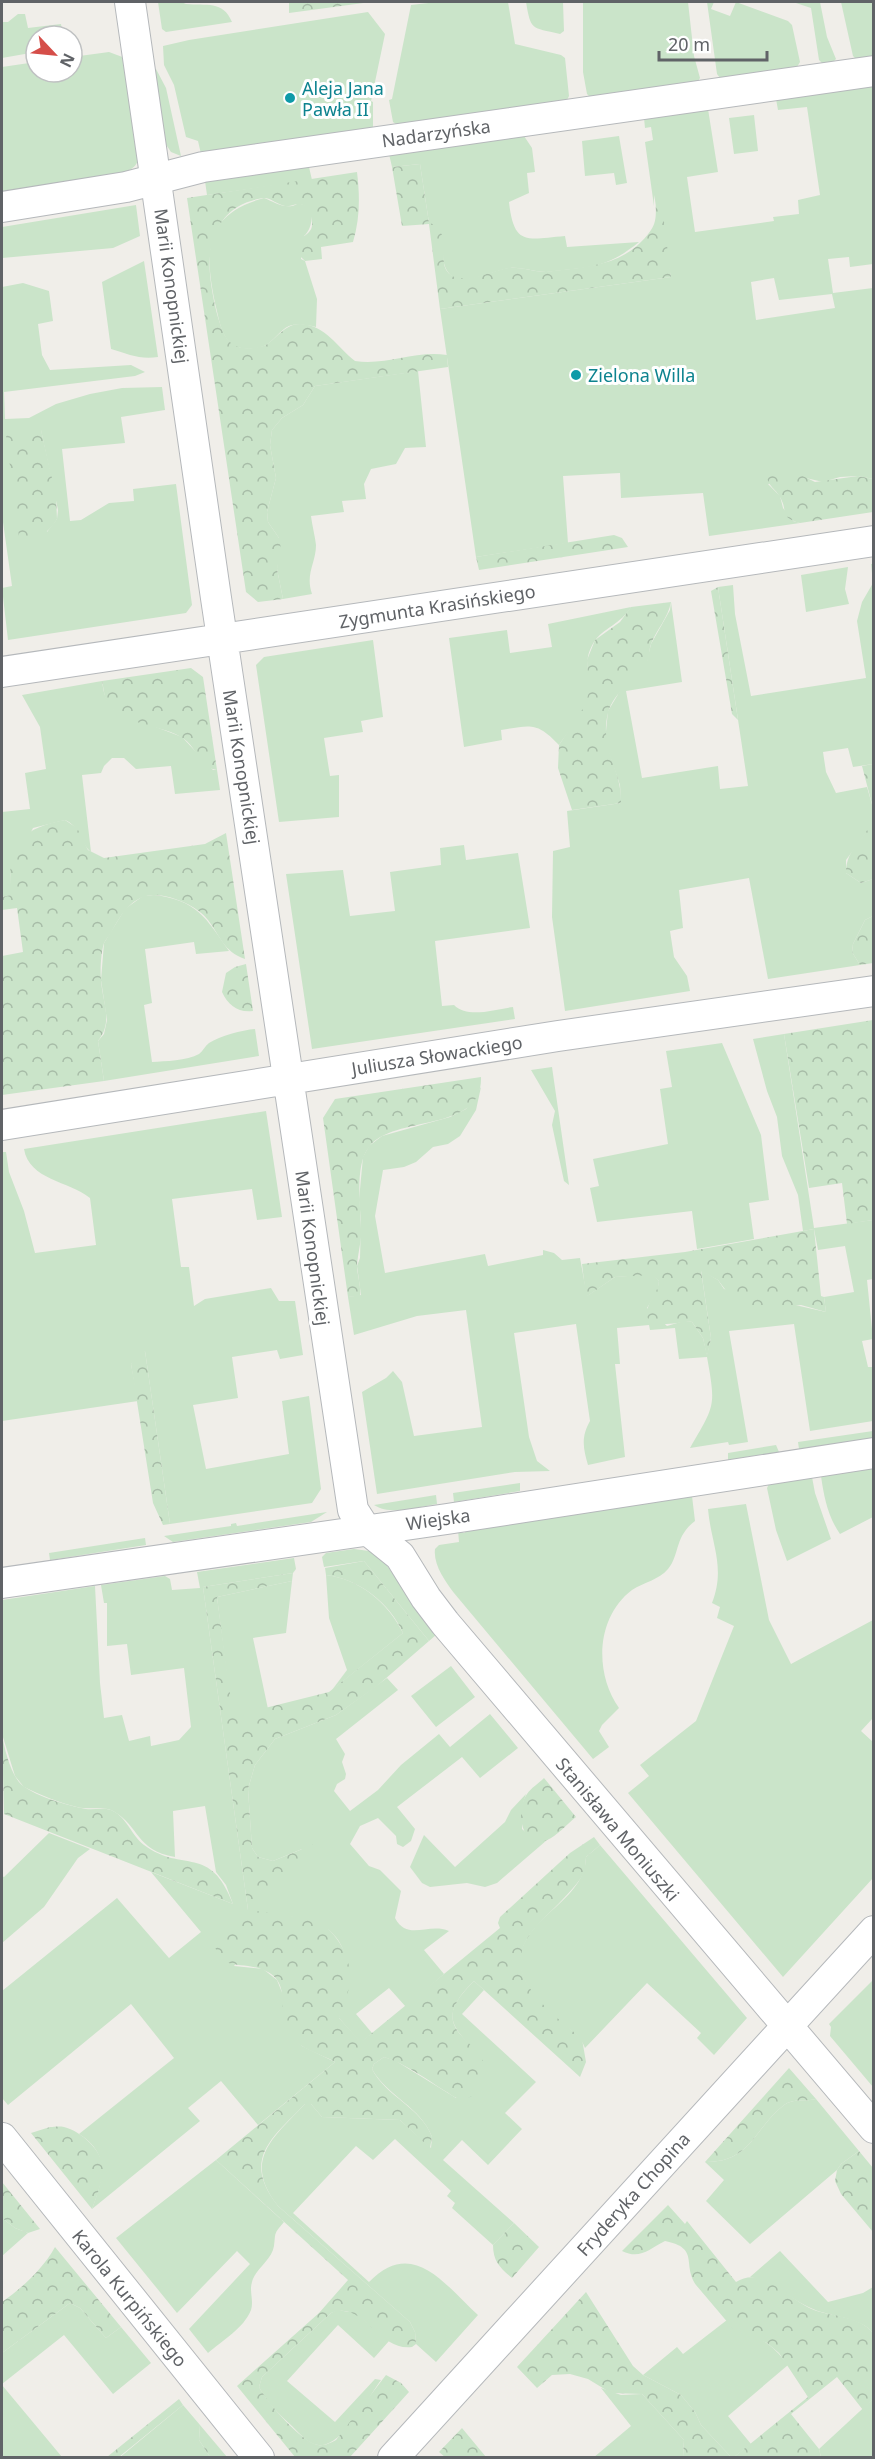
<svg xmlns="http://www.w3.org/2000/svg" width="875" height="2459" viewBox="0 0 875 2459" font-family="'Noto Sans',sans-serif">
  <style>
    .green { fill: #cae4c9; fill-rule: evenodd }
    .forest { fill: url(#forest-crowns) }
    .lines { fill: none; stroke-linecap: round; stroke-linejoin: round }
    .street-casing { stroke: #b5b8bb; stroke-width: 32 }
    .street { stroke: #fff; stroke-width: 30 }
    .culture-dot { fill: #0f9aa8; stroke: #fff; stroke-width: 2 }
    .labels { text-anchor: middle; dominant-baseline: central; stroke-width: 6; stroke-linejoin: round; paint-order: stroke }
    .culture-label { font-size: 18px; fill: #0d838f; stroke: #fff; text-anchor: start }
    .street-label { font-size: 18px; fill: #606367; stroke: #fff }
  </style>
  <defs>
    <pattern id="forest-crowns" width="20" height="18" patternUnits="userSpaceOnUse" patternTransform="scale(1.5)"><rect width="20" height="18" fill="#cae4c9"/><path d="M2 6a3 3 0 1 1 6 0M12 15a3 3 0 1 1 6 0" fill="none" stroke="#a7bca7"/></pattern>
  </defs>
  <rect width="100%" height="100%" fill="#f0eee9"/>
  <path class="green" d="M158 2H181L186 4C206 6 223 0 232 22L166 32 162 29Z
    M437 2H508L515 44 561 55 565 58 569 96 567 100 396 124 393 122 389 100 392 99 411 5Z
    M526 2H563L564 31 560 34C531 27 531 31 526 2Z
    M583 2H688L694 56 700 78 698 81 590 97 587 94 583 72Z
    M707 2H714L711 9 730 16 736 2 788 21 792 25 800 62 797 67 720 78 717 74Z
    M793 2H820L827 37 836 59 833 62 823 64 819 60 811 8Z
    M841 2H873V56L856 59 853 56Z
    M368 12 385 34 371 101 373 102V128L201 154 198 141 186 137 174 85 164 65 163 46 189 40Z
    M18 14H25L28 28 61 24 63 36H36V52L2 58V22H8Z
    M109 52 125 58 139 158C135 170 128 171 116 174L2 192V67L36 62V72H72V57Z
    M153 69H156L166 88 181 156 171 152 165 143Z
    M873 85V264L850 267 849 257 828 259 833 293 873 288V479L858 476 840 477 823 482 806 478 768 484 780 496 783 508 793 521 800 523 709 536 703 493 621 498 620 473 563 476 568 543 476 557 440 309 671 277 654 195V206L645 142 653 140 651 127 645 128 644 118 708 109 718 172 687 177 695 232 774 221 773 217 799 214 798 200 820 195 807 107 778 110 776 99ZM774 278 779 300 832 294 835 308 756 320 751 282Z
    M754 115 758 151 734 154 729 118Z
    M524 136 532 148 535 172 527 173 529 193 509 202C514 247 527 239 565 236L567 247 639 242C613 263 598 267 564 270 558 270 552 272 546 272 533 272 522 267 510 268 496 270 468 283 457 279 442 273 442 256 444 243L429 223 420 164 392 167 389 154Z
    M619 136 627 183 616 185 614 173 585 176 582 141Z
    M309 167 312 180 207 195 205 181Z
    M264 198C272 201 283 208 292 206 297 205 296 203 301 204 316 207 313 228 304 236L301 259 305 261 317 299 316 327C308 325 297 323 289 326 280 330 273 342 264 346 254 350 236 350 229 342 220 332 218 314 215 303 204 250 205 214 264 198Z
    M136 205 140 236 113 248 2 258V227Z
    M144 261 158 357C140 360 128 354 111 349L102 282Z
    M23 283 49 291 53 321 38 324 42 355 50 370 131 365 145 372 135 376 4 392 5 419 29 418 56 404 90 394 122 388 162 387 165 410 121 417 125 443 62 449 70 521 81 520 109 503 134 501 133 489 176 484 192 605 186 613 8 640 2 588 12 586 2 515V287ZM41 430 58 510 57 519 47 532Z
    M418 371 426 447 405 448 396 464 371 469 364 484 366 499 342 501 344 512 311 516C312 525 315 536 316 545 316 563 305 574 312 594L283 599 277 569 279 538 268 522 267 512 276 478 270 445 272 430 282 418 303 405 315 386Z
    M871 564H873V764L853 767 848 748 823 752 826 772 836 793 867 787 873 808V818L871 826 846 860V873L861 883 873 879V916L865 920 853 944 852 952 860 965 768 979 749 878 679 890 683 928 670 931 674 957 687 976 690 991 565 1011 552 917 553 851 570 847 567 811 621 803 620 785 605 741 608 711 620 691 647 661 651 644 670 610 671 602 682 682 626 691 642 778 718 766 720 789 748 786 718 587 733 585 735 614 751 696 866 678 857 621 862 602 873 583Z
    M848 567 845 589 849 604 806 612 801 575Z
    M631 607C622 623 602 629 594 642 581 663 592 673 589 693 587 711 569 730 559 745 537 722 532 725 501 730L502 740 464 747 449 638 507 630 510 653 552 647 548 624Z
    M373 640 383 717 361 721 363 732 324 738 330 776 339 775V817L279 822 256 665 264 657Z
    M102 681C104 695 106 704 117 712L182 737 213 770H217L220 790 175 794 171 766 136 769 124 758H112L104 766 101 773 82 775 91 852C80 843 80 826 65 820L33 828 10 874 12 895 2 897V812L30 809 25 773 46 769 40 727 22 695Z
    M464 845 466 860 518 853 530 928 435 941 442 1006 454 1005C468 1019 495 1009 513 1007L515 1019 312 1049 286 874 343 870 350 916 395 911 390 872 441 865 440 848Z
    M154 895C197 900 206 918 229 951L196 954 194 942 145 949 152 1003 144 1005 152 1062C165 1061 187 1061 199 1054 203 1051 205 1046 209 1043 220 1036 242 1030 255 1029L259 1056 104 1081 98 1041 104 1034 107 1020 101 980 104 943 125 909 143 896Z
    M784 1034 814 1228 873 1220V1279L867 1280 873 1339 862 1341 868 1367H873V1421L810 1431 794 1324 729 1331 748 1442 729 1445 728 1442 690 1448C715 1405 716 1407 707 1357L679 1359 675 1328 650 1330 649 1325 617 1328 620 1364H615L625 1457 588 1465C583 1448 581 1437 590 1421L576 1324 514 1333 529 1437 537 1461 550 1471 515 1472 377 1494 362 1392 386 1378 393 1371 402 1382 414 1436 482 1427 466 1310 417 1316 354 1335 348 1297 361 1295 357 1266 360 1258 361 1220 359 1200 363 1157 369 1146 382 1136 450 1117 466 1109 481 1087 476 1110 460 1136 448 1144 433 1147 416 1162 404 1167 383 1170 375 1216 385 1273 485 1254 488 1266 543 1255V1250L554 1253 562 1260 580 1258 587 1296 615 1277 653 1274 659 1281 658 1290 647 1308 667 1326 684 1321 692 1322 703 1338 707 1355 711 1338 701 1270 718 1280 724 1289 826 1312 824 1297 854 1292 845 1246 818 1250 814 1229 803 1231 798 1195 782 1156 777 1117 767 1091 753 1039Z
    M722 1043 761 1135 769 1200 749 1203 754 1239 697 1249 692 1211 597 1222 590 1188 599 1186 593 1159 668 1144 660 1089 672 1087 666 1051Z
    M552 1067 569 1185 564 1181 552 1125 555 1111 531 1070Z
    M266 1111 282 1217 257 1220 252 1189 172 1199 181 1267H189L194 1306 205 1299 271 1288 279 1301H295L303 1355 280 1359 277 1350 232 1357 238 1398 193 1405 206 1469 289 1454 282 1401 309 1396 321 1489 312 1503 170 1524 145 1351 131 1364 138 1401 2 1421V1152H6L9 1172 24 1211 35 1253 96 1245 90 1198C69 1181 29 1180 24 1149Z
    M873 1431V1438L799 1449 798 1442Z
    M776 1445 779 1452 728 1460V1453Z
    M873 1468V1517L840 1534C828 1517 824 1497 821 1476Z
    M812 1477 815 1493 831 1539 787 1561 776 1530 767 1488 769 1484Z
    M520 1483V1491L454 1502 453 1493Z
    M436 1495 437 1504C418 1507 391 1516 374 1505Z
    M692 1496 695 1521C674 1537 680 1555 668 1569 659 1580 644 1582 632 1590 596 1617 594 1673 619 1708L602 1725 599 1731 609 1747 593 1759 454 1593C445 1581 433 1564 435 1549L439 1545 459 1542 458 1530 464 1533 469 1529Z
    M746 1504 769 1620 791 1664 873 1620V1718L861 1731 873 1742V1878L783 1977 628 1793 649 1776 640 1765 696 1721 734 1626 717 1618 720 1607 712 1603C726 1567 711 1544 708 1509Z
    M327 1512 311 1522 173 1542 164 1536 231 1526V1524L236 1523 237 1526Z
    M145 1538 146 1545 50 1560 49 1553Z
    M354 1549 369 1551 383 1560 436 1635 429 1641 364 1561 324 1567 322 1557 326 1553Z
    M294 1558 296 1569 293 1573 203 1587 248 1910 302 1849 273 1861 258 1857 252 1848 248 1789 255 1765 275 1739 336 1715 387 1678 398 1690 336 1739 345 1754 342 1762 346 1774 345 1779 337 1784 334 1791 350 1811 378 1790 401 1765 439 1734 450 1747 490 1714 518 1748 480 1778 462 1757 397 1807 415 1829 411 1841 403 1847 397 1844 396 1836 378 1818 360 1826 350 1844 369 1866 380 1870 401 1891 395 1918C408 1942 428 1922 449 1931L424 1950 444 1974 406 2007 389 1988 356 2014 372 2033 361 2043 339 2018C341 2004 348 1963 344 1952 334 1921 301 1917 274 1915L234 1966 263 1969 277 1980 283 1995V2010L290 2036 302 2046 335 2062 258 2125 221 2081 188 2108 200 2121 92 2209C103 2179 111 2154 79 2134L174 2058 131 2004 8 2105 2 2098V1991L117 1898 169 1958 201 1932 151 1872 233 1904 226 1885 216 1872 205 1806 173 1811 175 1857C135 1850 140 1826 113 1811 105 1806 87 1810 77 1807 59 1803 41 1795 24 1787L15 1776 2 1734V1600L95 1586 100 1683 104 1718 122 1715 129 1741 150 1736 151 1746 179 1740 191 1727 184 1668 131 1675 127 1644 107 1646V1603H104L101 1585 165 1576 170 1579 172 1590 200 1588 197 1572Z
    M326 1575C360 1579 388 1603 403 1633L332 1690 347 1670 329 1618Z
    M292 1581 286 1633 253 1638 268 1709 232 1717 217 1597Z
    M451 1666 475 1697 436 1727 411 1696Z
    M526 1794 523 1803 522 1829 536 1841 547 1840 497 1883 485 1887 467 1883 430 1887 422 1883 410 1867 424 1835 455 1867 505 1822 511 1810Z
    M49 1833 90 1849 78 1858 44 1907 2 1943V1876L4 1877Z
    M600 1845 747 2018 714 2055 697 2038 701 2033 647 1983 585 2048C579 2031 562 2026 550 2014 537 2002 518 1977 520 1958 526 1915 585 1901 586 1857Z
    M873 1980V2087L830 2036 831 2027 829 2024Z
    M474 1981 484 1990 462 2014 536 2082 505 2113 522 2129 488 2165 462 2140 443 2160 514 2223 493 2245 452 2208 455 2203 447 2196 451 2191 395 2139 373 2160 356 2146 293 2213 369 2282C413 2237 444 2284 478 2315L436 2362 416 2344 415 2332 410 2322 278 2206C242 2160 273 2138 305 2104H311L322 2117 400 2120 431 2148 432 2137C421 2107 387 2096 372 2069L374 2064 384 2057 396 2061 456 2098 481 2059C453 2025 437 2018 474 1981Z
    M816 2099 859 2151 841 2164 837 2170 750 2244 706 2201 724 2180 705 2162C751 2163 754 2128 784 2105 794 2098 805 2102 816 2099Z
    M216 2160 284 2222C273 2235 276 2232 274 2246 272 2260 255 2269 252 2282 249 2291 254 2301 251 2310 244 2328 222 2341 208 2353L189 2329 250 2264 237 2251 177 2313 116 2238Z
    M2 2218 15 2228 28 2233 2 2256Z
    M780 2251 828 2302 863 2293 873 2287V2333C861 2317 831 2317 813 2309 792 2301 772 2280 750 2277Z
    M70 2303 80 2308 106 2338 121 2327 151 2363 113 2394 64 2335 2 2384V2353Z
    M337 2310 356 2313 389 2341 374 2358 338 2325 287 2381 335 2422 375 2379 381 2380C369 2396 341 2449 318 2445 308 2444 299 2433 292 2426 280 2415 267 2403 259 2387L262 2377 331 2313Z
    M727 2320C741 2338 752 2333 768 2344 776 2350 782 2357 788 2365L728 2416 751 2444 734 2457H731L701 2425 695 2412 681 2395 643 2375 677 2347 683 2354Z
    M2 2385 62 2457H2Z
    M601 2388 621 2395 642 2394 684 2440 683 2457 593 2458 631 2426Z
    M873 2399V2457H821L819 2449Z
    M183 2405 200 2425 199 2440 210 2457 119 2458Z"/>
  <path class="forest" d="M289 2H371L289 13Z
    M420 164 429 223 436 225C439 230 443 235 444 241 446 253 439 266 451 275 464 285 492 271 508 268 521 267 531 271 544 272 550 272 556 270 562 270 597 266 629 262 651 230 661 216 651 198 659 182L671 277 440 309 429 224 402 226 392 167Z
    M357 172C360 196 360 219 353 242L321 247 322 259 305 261 291 247C296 239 312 235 312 225 313 217 307 204 299 204 294 204 291 207 285 206 278 205 271 198 264 198 260 198 254 200 251 201 219 210 207 243 210 274 211 289 219 335 231 343 238 348 245 349 253 348 257 347 262 347 266 345 277 338 285 324 300 324 326 325 337 347 355 361 386 366 415 350 447 355L448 367 315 386 303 405 282 418 272 430 270 445 276 478 267 512 268 522 279 538 281 549 277 569 283 599 258 602 246 592 187 198Z
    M41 430 56 496 57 519C48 535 37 538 19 537L6 435Z
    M778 468H787L815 482 858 476 873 479V512L800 523C779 517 788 512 781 499 776 488 769 489 766 474L770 470Z
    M614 535 622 538 628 547 479 570 476 557Z
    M718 587 738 720 732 714 711 591Z
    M671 602C668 618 657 629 651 644 649 649 650 656 647 662 637 681 614 690 608 713 599 748 622 769 621 803L572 810 558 768 559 745 584 707 589 692 587 660 595 640 620 622 631 607Z
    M191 668 203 677 217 770C200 768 197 748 184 739 165 725 122 725 108 704 104 698 104 689 102 681Z
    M873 764H874L873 808 862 766Z
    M873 818V879L861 883 846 873C846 847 866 840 873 818Z
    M65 820 77 828 88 850 104 858 205 844 226 833 245 959C223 951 221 937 208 920 198 907 179 899 164 896 137 890 123 910 112 931 110 935 106 939 104 943 101 952 100 970 101 979 102 1002 114 1021 98 1041L104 1081 2 1095V956L23 952 17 908 2 910V897L11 895C7 847 17 829 65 820Z
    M873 916V963L860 965 852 952 853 944 865 920Z
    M246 964 253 1011C238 1013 228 1005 222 992L226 973 235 967Z
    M873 1020V1220L847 1224 842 1183 809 1188 784 1034Z
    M481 1077C483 1134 394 1114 369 1147 353 1167 362 1212 361 1237 360 1247 357 1259 357 1268 358 1278 361 1286 360 1296L348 1297 323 1118 335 1099Z
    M814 1229 821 1296 824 1297 826 1312 801 1305 750 1311 740 1309 718 1280 701 1271 711 1338 707 1357 703 1338 692 1322C682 1320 639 1335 648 1307 651 1298 658 1292 659 1281L653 1275 615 1277 586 1297 582 1264 685 1252Z
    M145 1351 170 1524 163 1525 153 1503 131 1364 138 1353Z
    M364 1561 429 1641 377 1686 336 1715 275 1739 255 1765 248 1789 252 1848 258 1857 273 1861 317 1843 325 1848 249 1910 312 1919C335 1928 352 1956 350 1981 349 1993 343 2006 339 2018L361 2042 500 1928 498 1923 500 1917 570 1853 594 1837 600 1845 586 1857 585 1870 581 1878C567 1897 550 1911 534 1929 495 1975 551 2012 582 2039L586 2062 580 2077 474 1981C416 2037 495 2038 484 2079 481 2091 471 2101 457 2098 453 2097 449 2093 445 2091 426 2079 406 2064 384 2057L374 2064 372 2069C386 2097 421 2107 432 2137L430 2148 400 2120 322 2117 311 2104H305C272 2138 241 2159 278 2206L410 2322 415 2332 416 2344 412 2347C379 2352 363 2299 331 2313L262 2377 259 2387C267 2402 301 2442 318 2445 325 2446 330 2443 336 2440L386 2375 401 2383 409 2392 350 2457H295L237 2386 319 2313 348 2280 216 2160 335 2062C321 2054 301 2049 290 2037 273 2017 297 1981 261 1969 238 1961 216 1972 214 1938L248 1910 203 1587 293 1573 292 1581 217 1597 233 1716 329 1692 403 1633C390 1603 359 1579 326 1575L325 1568Z
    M2 1734C4 1748 10 1771 19 1782 30 1795 69 1806 86 1809 94 1810 106 1807 113 1811 128 1819 131 1835 144 1845 183 1874 210 1843 233 1904L4 1814Z
    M544 1778 576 1817C567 1824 557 1836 547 1840 523 1851 514 1812 527 1794 531 1788 539 1783 544 1778Z
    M789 2068 816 2099C805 2102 794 2098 784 2105 754 2128 751 2163 705 2162Z
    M50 2127C54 2127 59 2126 64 2127 81 2131 103 2151 103 2169 103 2179 96 2199 92 2209L31 2133Z
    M859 2151 873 2168V2232L841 2194 835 2181 837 2170 841 2164Z
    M2 2182 40 2229 28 2233 15 2228 2 2218Z
    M668 2205 685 2224 687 2221 736 2282C743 2278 750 2276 758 2278 778 2283 794 2302 814 2310 833 2317 860 2316 873 2333V2399L863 2410 837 2377 791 2414 819 2449 821 2457H734L808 2397 779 2353 767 2343 735 2331 696 2285C682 2264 700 2248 665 2241 649 2249 640 2260 622 2251Z
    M514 2223 539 2247 512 2278C500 2268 493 2261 493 2245Z
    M55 2247 121 2327 106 2338 80 2308 70 2303 2 2353V2302C22 2288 43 2269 55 2247Z
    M586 2292 633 2366 643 2375 681 2395 695 2412 701 2425 731 2457H683L684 2440 642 2394 611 2393 588 2379 570 2374 552 2375 537 2388 517 2367Z
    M179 2399 183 2405 119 2457H107Z
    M200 2425 227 2457H210L199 2440Z
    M462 2428 486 2457H445L439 2452Z"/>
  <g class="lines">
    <g class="street-casing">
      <path id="street" d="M130 2 216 598 353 1510 364 1527 400 1556 426 1598 445 1623 874 2128
        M2 207 126 187 203 167 874 71
        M2 672 874 541
        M2 1125 558 1036 874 991
        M2 1583 447 1519 874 1453
        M2 2138 259 2458
        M393 2458 874 1931"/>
    </g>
    <use href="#street" class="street"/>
  </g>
  <g class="culture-dot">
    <circle cx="290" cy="98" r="6"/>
    <circle cx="576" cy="375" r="6"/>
  </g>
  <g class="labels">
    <g class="culture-label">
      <text x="302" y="88">Aleja Jana<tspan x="302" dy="21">Pawła II</tspan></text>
      <text x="588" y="375">Zielona Willa</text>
    </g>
    <g class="street-label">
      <text transform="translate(436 133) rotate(-8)">Nadarzyńska</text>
      <text transform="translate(172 286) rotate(82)">Marii Konopnickiej</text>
      <text transform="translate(437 606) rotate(-9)">Zygmunta Krasińskiego</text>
      <text transform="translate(242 767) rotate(81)">Marii Konopnickiej</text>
      <text transform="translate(437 1055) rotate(-9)">Juliusza Słowackiego</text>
      <text transform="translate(313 1248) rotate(82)">Marii Konopnickiej</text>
      <text transform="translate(438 1519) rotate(-8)">Wiejska</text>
      <text transform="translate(618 1829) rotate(50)">Stanisława Moniuszki</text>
      <text transform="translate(633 2194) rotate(-48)">Fryderyka Chopina</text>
      <text transform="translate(130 2298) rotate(51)">Karola Kurpińskiego</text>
    </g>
  </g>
  <rect width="875" height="2459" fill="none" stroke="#606367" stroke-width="6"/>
  <g transform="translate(54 54) rotate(116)"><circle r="28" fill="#ffffff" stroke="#bfc1c2" stroke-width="1.5"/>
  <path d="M0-4.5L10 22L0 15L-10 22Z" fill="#d54e49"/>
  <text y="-9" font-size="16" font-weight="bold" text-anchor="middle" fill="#606367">N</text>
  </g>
  <path d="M659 51v9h108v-9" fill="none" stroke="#606367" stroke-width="3"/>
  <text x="668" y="51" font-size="18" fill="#606367" stroke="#ffffff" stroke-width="4.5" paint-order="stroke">20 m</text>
</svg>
